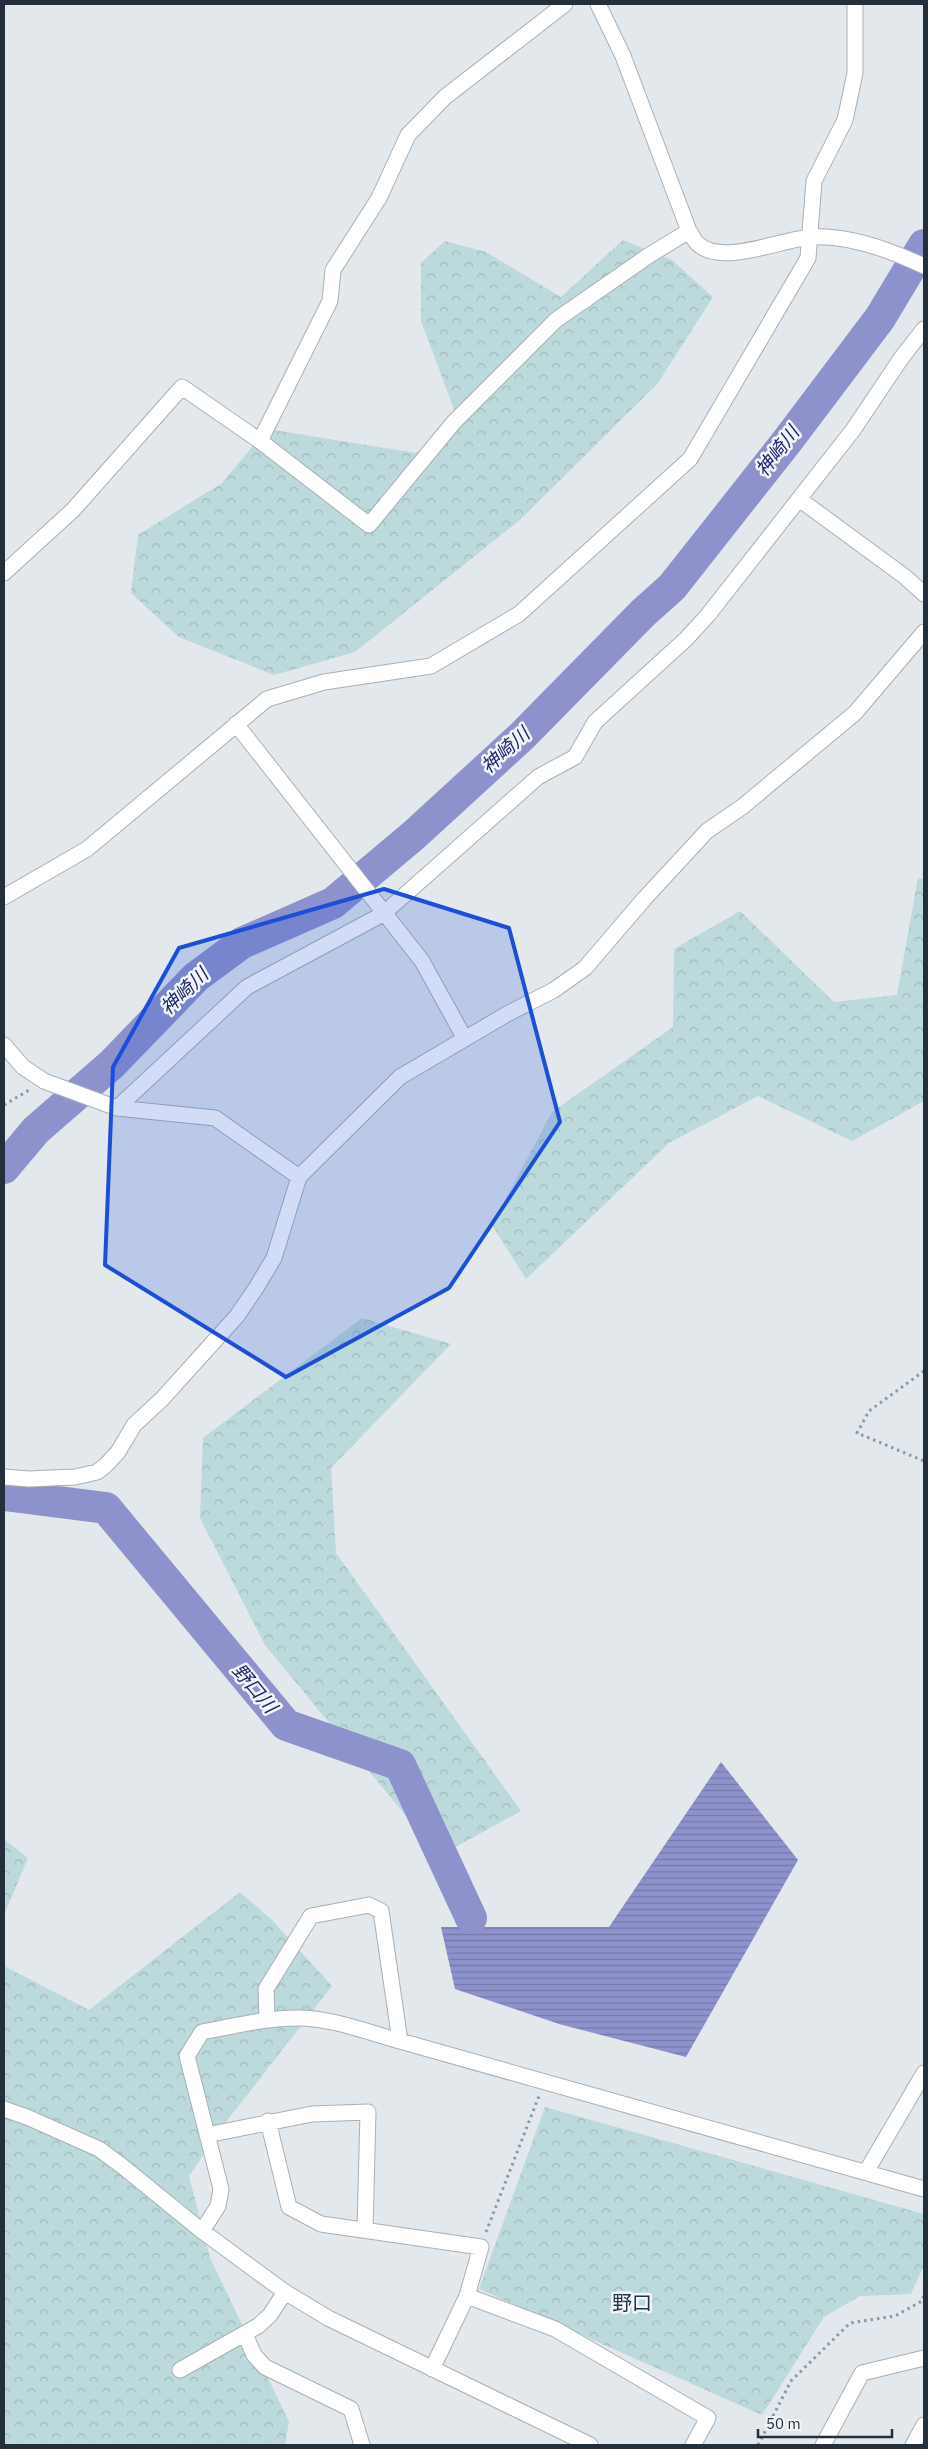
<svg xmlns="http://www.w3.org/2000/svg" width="928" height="2449" viewBox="0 0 928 2449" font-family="'IBM Plex Sans','Noto Sans JP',sans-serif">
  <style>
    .forest { fill: url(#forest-crowns) }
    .water { fill: url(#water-rules) }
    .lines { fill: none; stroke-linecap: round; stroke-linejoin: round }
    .river { stroke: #8e92cc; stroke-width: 32 }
    .minor-casing { stroke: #a9b0b6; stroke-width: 17 }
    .path { stroke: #859aac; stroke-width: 3; stroke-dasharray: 2.5 4; stroke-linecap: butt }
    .minor { stroke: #fff; stroke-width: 15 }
    .marked { fill: #1d4ed8; fill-opacity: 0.2; stroke: #1d4ed8; stroke-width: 4; stroke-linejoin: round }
    .labels { text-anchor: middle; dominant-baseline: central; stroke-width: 5; stroke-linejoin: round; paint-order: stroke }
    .water-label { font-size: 19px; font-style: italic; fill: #222672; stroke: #f2f6f8 }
    .quarter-label { font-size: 20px; fill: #21344b; stroke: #f2f6f8 }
  </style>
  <defs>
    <pattern id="forest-crowns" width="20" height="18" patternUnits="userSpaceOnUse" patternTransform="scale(1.25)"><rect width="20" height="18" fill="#bcd9db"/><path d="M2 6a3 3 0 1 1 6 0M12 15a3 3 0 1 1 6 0" fill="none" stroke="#a1bbbd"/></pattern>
    <pattern id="water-rules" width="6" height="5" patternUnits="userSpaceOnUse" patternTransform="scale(1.25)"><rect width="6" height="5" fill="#8e92cc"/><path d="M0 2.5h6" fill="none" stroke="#7478a7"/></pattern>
  </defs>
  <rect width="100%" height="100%" fill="#e2e8eb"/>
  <path class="forest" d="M623 240 672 260 713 297 658 383 521 519 355 652 274 675 179 637 131 593 138 535 222 483 267 429 416 453 457 417 421 321V263L445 241 486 252 561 297Z
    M918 878 924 879V1101L852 1141 758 1096 669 1143 526 1279 492 1225 552 1112 673 1027 674 949 740 911 834 1002 897 995Z
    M362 1318 451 1344 331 1468 336 1553 521 1811 439 1856 265 1645 200 1518 203 1438Z
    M4 1839 28 1858 4 1915Z
    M240 1892 272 1920 332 1986 229 2118 189 2176 210 2258 289 2422 285 2445H4V1966L89 2010Z
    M545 2107 924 2214V2265L911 2294 860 2296 824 2317 762 2415 479 2289Z"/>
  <path class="water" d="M721 1762 798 1860 686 2057 559 2024 455 1989 441 1927H609Z"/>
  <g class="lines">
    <path class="river" d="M4 1168 36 1130 112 1064 196 977 242 943 333 903 414 835 522 736 643 613 672 587 788 440 880 318 924 245
      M4 1495 106 1508 286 1725 400 1765 471 1918"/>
    <g class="minor-casing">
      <path id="minor" d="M598 4 623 56 689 231C692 235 694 241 698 244 721 266 780 240 810 237 848 234 890 250 924 266
        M260 441 330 301 333 270 379 198 408 135 445 97 565 4
        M799 499 904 576 924 594
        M4 573 73 510 182 387 260 441 369 525 454 422 556 320 648 256 689 231
        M236 724 422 961 465 1039
        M4 897 87 849 267 699 324 682 431 666 519 614 690 459 808 258 814 181 845 120 855 73V4
        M4 1045 23 1067 44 1081 117 1108 215 1118 299 1177
        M117 1108 247 987 383 914 538 777 575 757 595 722 686 639 708 615 853 430 902 357 924 329
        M4 1477 29 1479 75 1477 97 1472 106 1465 118 1452 134 1425 162 1399 237 1316 256 1288 274 1258 299 1177 400 1077 507 1014 554 990 585 968 645 898 707 831 742 807 855 713 924 632
        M267 2020 266 1989 311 1916 369 1905 381 1911 400 2041
        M4 2109 27 2117 99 2149 122 2166 202 2231 285 2292 328 2318 590 2445
        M268 2121 289 2207 321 2224 481 2247 467 2296 432 2369
        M207 2135 312 2114 368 2112 365 2230
        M866 2172 924 2073
        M202 2231 218 2206 221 2189 187 2056 202 2032C234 2026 266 2018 298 2018 332 2018 367 2032 400 2041L924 2189
        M467 2296 555 2329 708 2418 693 2445
        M245 2334 254 2355 265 2367 351 2409 362 2445
        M180 2370 258 2326 270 2315 285 2292
        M823 2445 862 2373 924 2358
        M913 2445 924 2425"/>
    </g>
    <path class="path" d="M4 1105 29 1090
      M924 1371 869 1411 857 1433 924 1461
      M486 2232 539 2096
      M758 2445 791 2381 850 2323 895 2316 922 2301 924 2295"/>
    <use href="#minor" class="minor"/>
  </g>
  <path class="marked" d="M384 889 509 928 560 1122 449 1288 286 1377 105 1265 113 1067 179 948Z"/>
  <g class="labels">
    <g class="water-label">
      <text transform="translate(777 451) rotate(-52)">神崎川</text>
      <text transform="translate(505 750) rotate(-42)">神崎川</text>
      <text transform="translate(184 991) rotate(-44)">神崎川</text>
      <text transform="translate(255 1688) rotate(50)">野口川</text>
    </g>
    <g class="quarter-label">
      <text x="632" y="2302">野口</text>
    </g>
  </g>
  <rect width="928" height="2449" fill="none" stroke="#232f3b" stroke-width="10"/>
  <path d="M758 2429v8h134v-8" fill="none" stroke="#232f3b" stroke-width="2.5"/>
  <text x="766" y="2429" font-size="15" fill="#232f3b" stroke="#f2f6f8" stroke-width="4" paint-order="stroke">50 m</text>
</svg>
